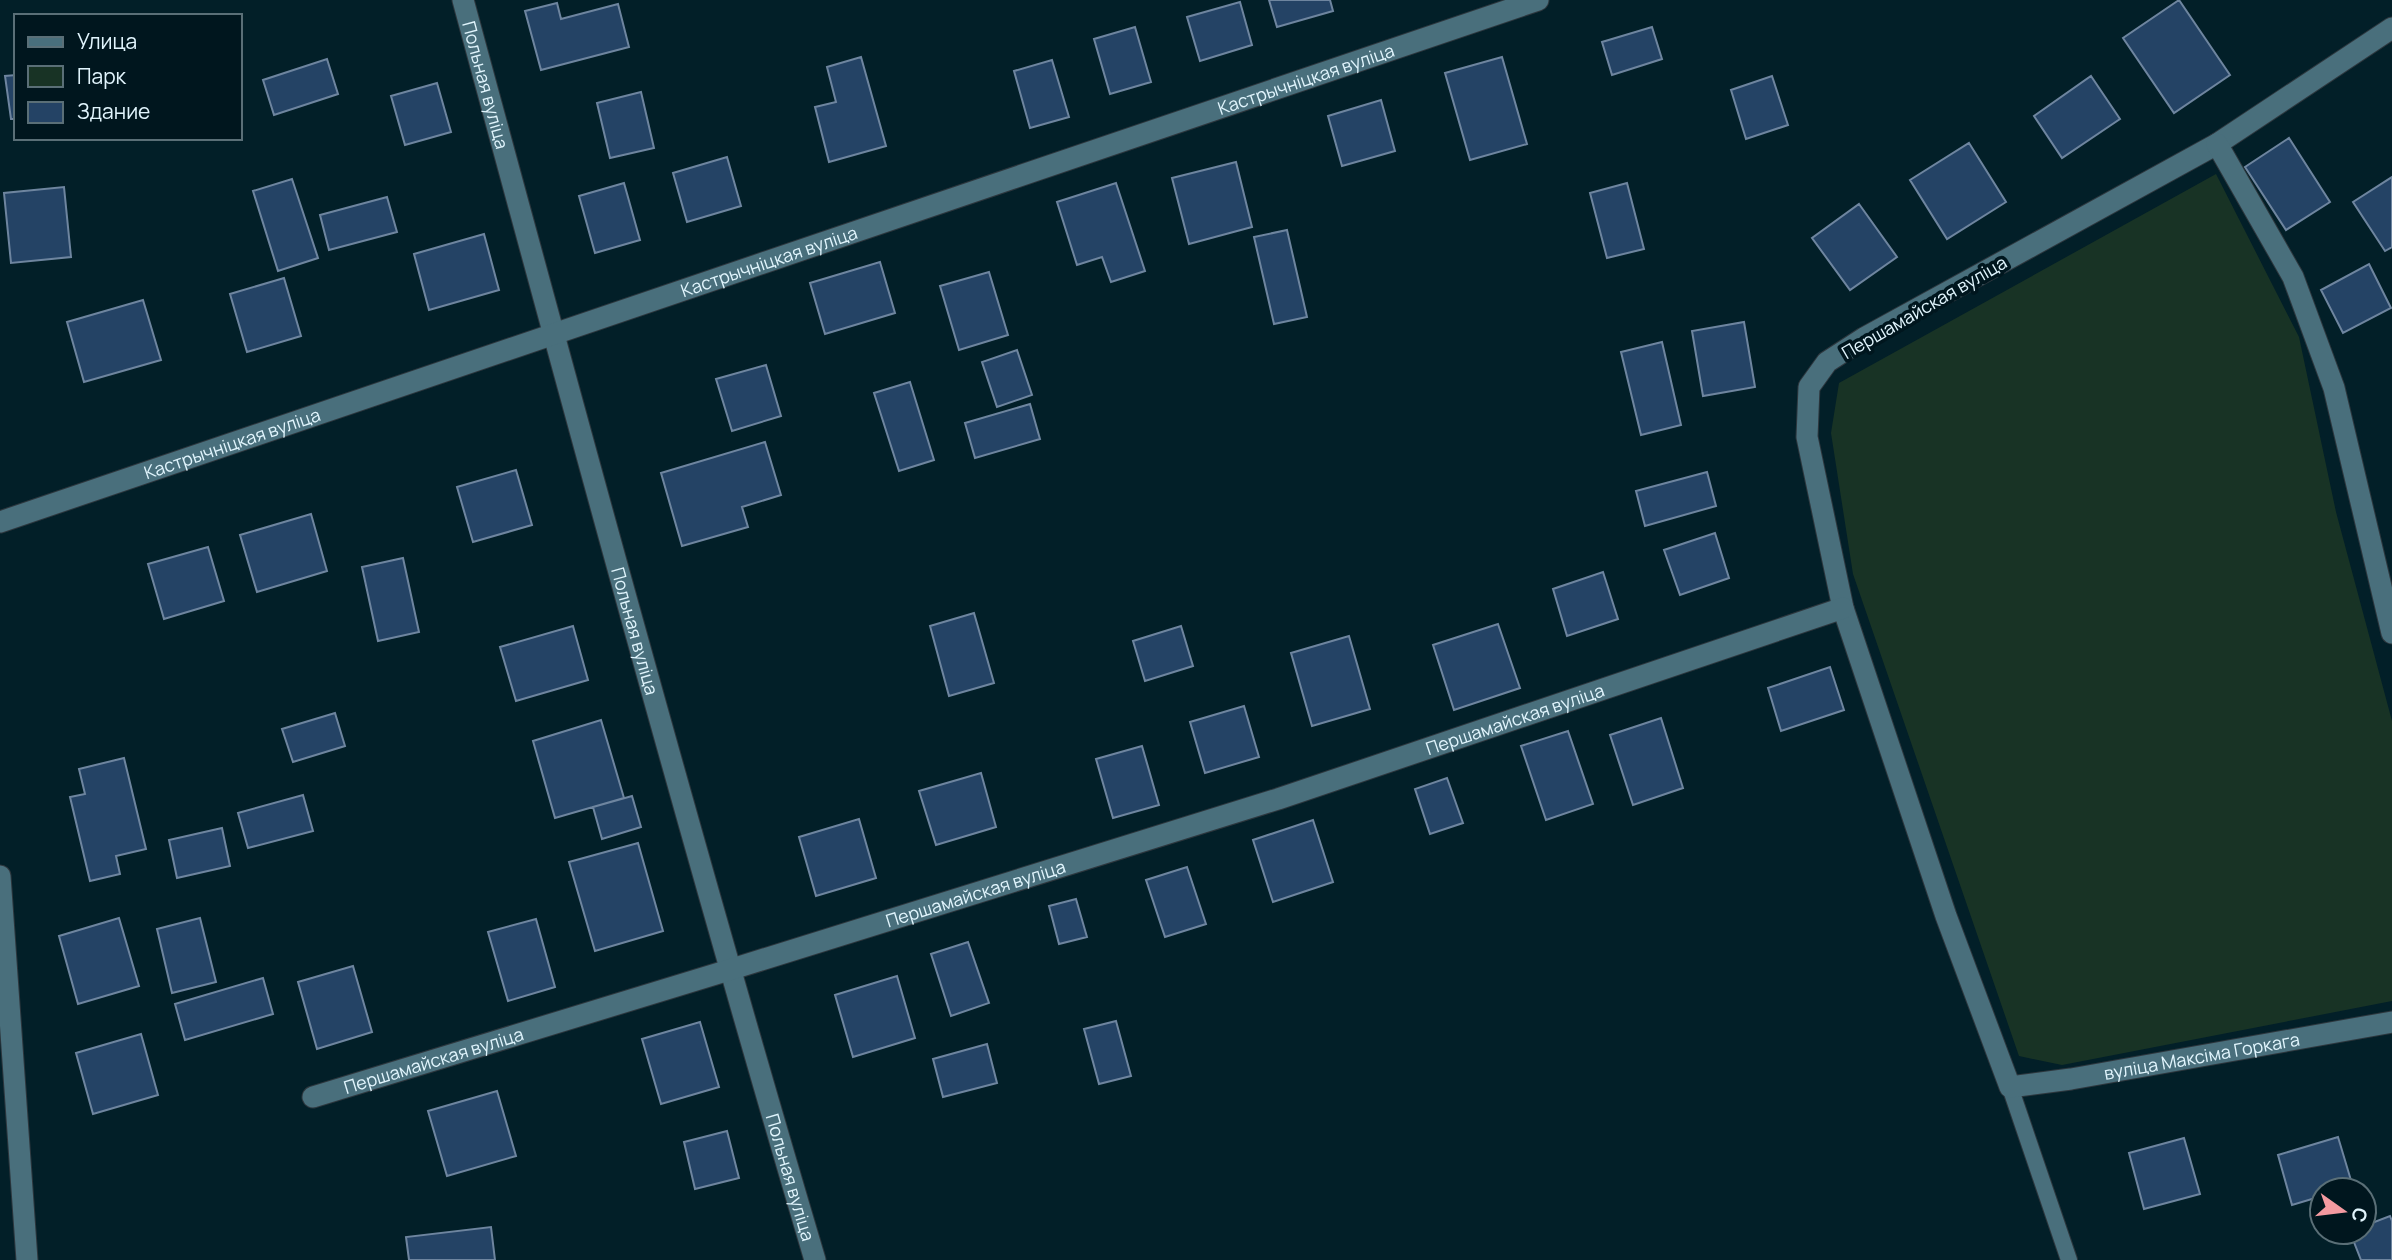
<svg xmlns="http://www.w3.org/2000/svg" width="2392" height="1260" viewBox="0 0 2392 1260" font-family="Manrope,sans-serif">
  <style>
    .green { fill: #183325 }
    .building { fill: #244365; stroke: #6e859f; stroke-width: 2 }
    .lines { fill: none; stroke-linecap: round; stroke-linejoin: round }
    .lane-casing { stroke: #2d373e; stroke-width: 18 }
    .street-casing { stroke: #2d373e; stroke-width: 23 }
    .lane { stroke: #496f7c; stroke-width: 16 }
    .street { stroke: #496f7c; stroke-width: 21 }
    .labels { text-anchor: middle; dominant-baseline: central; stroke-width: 7; stroke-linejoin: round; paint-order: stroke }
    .street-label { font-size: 18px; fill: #e1f5fd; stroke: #00161e }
  </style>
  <rect width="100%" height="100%" fill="#021f28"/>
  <path class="green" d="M2216 174 2299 337 2336 512 2392 721V1001L2062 1065 2019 1056 1853 574 1831 433 1839 383Z"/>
  <path class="building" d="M1269 0H1330L1333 11 1277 27Z
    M2179 0 2230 75 2174 113 2123 38Z
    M1240 2 1252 45 1200 61 1187 17Z
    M557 3 561 19 618 4 629 47 541 70 525 11Z
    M1135 27 1151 82 1110 94 1094 39Z
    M1652 27 1662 59 1612 75 1602 42Z
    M861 57 886 146 829 162 815 107 836 102 827 67Z
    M1502 57 1527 144 1470 160 1445 73Z
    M327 59 338 94 274 115 263 80Z
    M1052 60 1069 117 1030 128 1014 71Z
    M16 75V119H11L5 76Z
    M1772 76 1788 125 1746 139 1731 90Z
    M2091 76 2120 119 2062 158 2034 116Z
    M437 83 451 132 405 145 391 96Z
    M641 92 654 148 610 158 597 103Z
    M1381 100 1395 151 1342 166 1328 116Z
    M2289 138 2330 202 2286 230 2245 167Z
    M1969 143 2006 202 1947 239 1910 180Z
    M727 157 741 206 687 222 673 173Z
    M1236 162 1252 227 1189 244 1172 178Z
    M2392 177V247L2385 251 2353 202Z
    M292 179 318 258 278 271 253 191Z
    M624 183 640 240 595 253 579 196Z
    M1116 183 1145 271 1111 282 1102 257 1077 265 1057 202Z
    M1627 183 1644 249 1607 258 1590 193Z
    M64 187 71 257 11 263 4 193Z
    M387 197 397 232 329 250 320 215Z
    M1859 204 1897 257 1850 290 1812 238Z
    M1287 230 1307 317 1274 324 1254 237Z
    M484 234 499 290 429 310 414 254Z
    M880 262 895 313 825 334 810 283Z
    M2369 264 2391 308 2343 333 2321 290Z
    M989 272 1008 335 959 350 940 286Z
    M284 278 301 336 247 352 230 294Z
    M143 300 161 360 84 382 67 322Z
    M1744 322 1755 387 1703 396 1692 331Z
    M1662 342 1681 425 1641 435 1621 352Z
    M1017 350 1032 395 997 407 982 362Z
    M766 365 781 416 732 431 716 379Z
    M910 382 934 460 899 471 874 393Z
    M1030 404 1040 439 975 458 965 423Z
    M765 442 781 495 742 507 748 527 682 546 661 473Z
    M516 470 532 525 473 542 457 487Z
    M1707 472 1716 506 1645 526 1636 491Z
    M311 514 327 571 257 592 240 535Z
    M1715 533 1729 578 1680 595 1664 550Z
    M208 547 224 601 164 619 148 564Z
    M403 558 419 632 378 641 362 567Z
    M1603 572 1618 619 1567 636 1553 589Z
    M974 613 994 683 949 696 930 626Z
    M1498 624 1520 688 1454 710 1433 645Z
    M573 626 588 680 516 701 500 647Z
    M1181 626 1193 666 1145 681 1133 641Z
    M1349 636 1370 709 1312 726 1291 653Z
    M1830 667 1844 710 1781 731 1768 688Z
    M1244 706 1259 757 1205 773 1190 722Z
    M335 713 345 746 293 762 282 729Z
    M1661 718 1683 788 1633 805 1610 735Z
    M601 720 624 798 555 818 533 741Z
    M1568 731 1593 804 1546 820 1521 746Z
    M1142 746 1159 805 1113 818 1096 759Z
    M124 758 146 849 116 856 120 874 90 881 70 797 85 794 79 769Z
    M981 773 996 827 936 845 919 791Z
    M1447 778 1463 823 1430 834 1415 789Z
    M303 795 313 831 248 848 238 813Z
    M632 796 641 827 602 839 593 807Z
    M859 819 876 878 816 896 799 837Z
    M1313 820 1333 882 1273 902 1253 840Z
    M222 828 230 866 177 878 169 840Z
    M638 843 663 931 595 951 569 862Z
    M1187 867 1206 924 1165 937 1146 880Z
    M1076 899 1087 937 1059 944 1049 906Z
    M119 918 139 986 78 1004 59 936Z
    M200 918 216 982 172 993 157 929Z
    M536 919 555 987 508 1001 488 932Z
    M968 942 989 1003 951 1016 931 954Z
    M353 966 372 1032 317 1049 298 982Z
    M897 976 915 1038 853 1057 835 995Z
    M263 978 273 1014 185 1040 175 1004Z
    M1116 1021 1131 1076 1099 1084 1084 1029Z
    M700 1022 719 1087 661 1104 642 1039Z
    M141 1034 158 1095 93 1114 76 1053Z
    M987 1044 997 1083 943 1097 933 1059Z
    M497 1091 516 1156 447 1176 428 1111Z
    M727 1131 739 1178 695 1189 684 1142Z
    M2338 1137 2353 1187 2344 1190H2322V1196L2292 1205 2278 1155Z
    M2184 1138 2200 1194 2144 1209 2129 1153Z
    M2390 1216 2392 1221V1260H2361L2350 1232H2364V1226Z
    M491 1227 495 1260H409L406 1237Z"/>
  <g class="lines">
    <g class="lane-casing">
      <path id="lane" d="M2010 1087 2069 1260"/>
    </g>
    <g class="street-casing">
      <g id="street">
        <path id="s1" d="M463 0C577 421 691 842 815 1260"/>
        <path id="s2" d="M2392 28 2217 144 1864 338 1827 362 1809 387 1807 437 1843 608 1946 916 2010 1087 2071 1079 2392 1022"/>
        <path d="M2217 144 2293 277 2334 388 2392 633"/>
        <path id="s3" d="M0 522 1538 0"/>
        <path d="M0 876 27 1260"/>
        <path id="s4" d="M313 1097 729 970 1278 799 1843 608"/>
      </g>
    </g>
    <use href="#lane" class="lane"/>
    <use href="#street" class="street"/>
  </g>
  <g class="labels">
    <g class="street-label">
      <text stroke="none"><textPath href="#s3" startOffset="1379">Кастрычніцкая вуліца</textPath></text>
      <text stroke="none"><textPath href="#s1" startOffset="88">Польная вуліца</textPath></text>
      <text stroke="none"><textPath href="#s3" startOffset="812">Кастрычніцкая вуліца</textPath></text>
      <text transform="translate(1924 307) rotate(-30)">Першамайская вуліца</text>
      <text stroke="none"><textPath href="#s3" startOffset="245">Кастрычніцкая вуліца</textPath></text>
      <text stroke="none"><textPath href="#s1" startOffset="654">Польная вуліца</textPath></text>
      <text stroke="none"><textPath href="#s4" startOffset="1260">Першамайская вуліца</textPath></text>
      <text stroke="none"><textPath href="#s4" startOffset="693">Першамайская вуліца</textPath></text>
      <text stroke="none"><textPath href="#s2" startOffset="1614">вуліца Максіма Горкага</textPath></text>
      <text stroke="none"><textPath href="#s4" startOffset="126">Першамайская вуліца</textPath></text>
      <text stroke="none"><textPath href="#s1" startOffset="1222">Польная вуліца</textPath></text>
    </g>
  </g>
  <rect x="14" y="14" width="228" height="126" fill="#00161e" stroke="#5a6f77" stroke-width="2"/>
  <rect x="28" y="37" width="35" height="10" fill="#496f7c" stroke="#5a6f77" stroke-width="2"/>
  <text x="77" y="49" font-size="21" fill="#e1f5fd">Улица</text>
  <rect x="28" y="66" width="35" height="21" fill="#183325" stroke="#5a6f77" stroke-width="2"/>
  <text x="77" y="84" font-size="21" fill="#e1f5fd">Парк</text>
  <rect x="28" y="102" width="35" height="21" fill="#244365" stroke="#5a6f77" stroke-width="2"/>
  <text x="77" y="119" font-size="21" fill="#e1f5fd">Здание</text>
  <g transform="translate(2343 1211) rotate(104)"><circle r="33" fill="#00161e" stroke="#5a6f77" stroke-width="2"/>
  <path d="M0-5L12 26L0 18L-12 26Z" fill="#f49aa1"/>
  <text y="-10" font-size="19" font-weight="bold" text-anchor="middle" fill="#e1f5fd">С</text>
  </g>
</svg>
